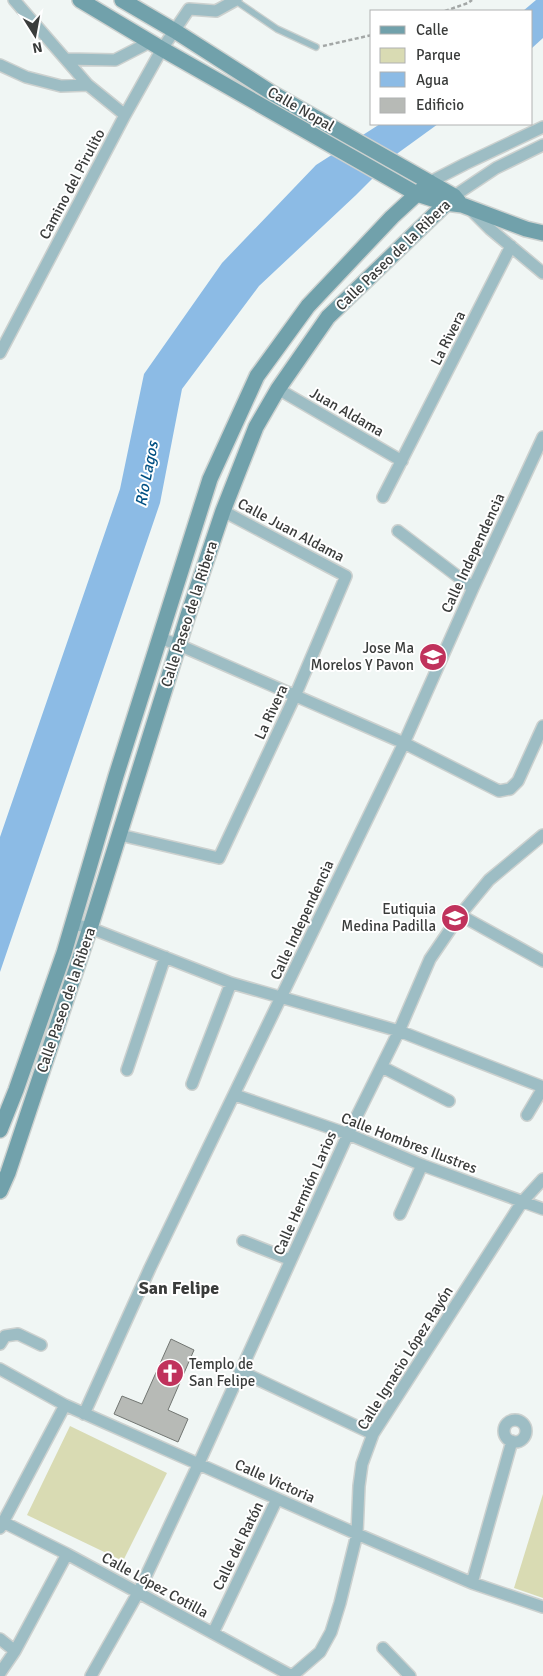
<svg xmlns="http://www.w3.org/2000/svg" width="543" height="1676" viewBox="0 0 543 1676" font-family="Signika,sans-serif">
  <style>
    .green { fill: #d9dbb3 }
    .water { fill: #8cbbe5 }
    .building { fill: #b7bab6; stroke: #727672 }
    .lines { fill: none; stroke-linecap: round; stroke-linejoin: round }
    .lane-casing { stroke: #ccd1cf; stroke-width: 8 }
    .street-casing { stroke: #ccd1cf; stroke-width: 14 }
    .secondary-casing { stroke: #ccd1cf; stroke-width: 18 }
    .path { stroke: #a3a7a6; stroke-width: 2.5; stroke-dasharray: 4 2.5; stroke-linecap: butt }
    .lane { stroke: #9dbdc4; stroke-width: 5.5 }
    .street { stroke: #9dbdc4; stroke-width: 11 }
    .secondary { stroke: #71a1ab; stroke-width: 15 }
    .labels { text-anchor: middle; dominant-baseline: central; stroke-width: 4; stroke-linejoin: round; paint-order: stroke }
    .street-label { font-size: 15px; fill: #3a3c3b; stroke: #fff }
    .poi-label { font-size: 15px; fill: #3a3c3b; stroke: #fff; text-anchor: end }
    .water-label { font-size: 16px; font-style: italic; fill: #005083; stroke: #fff }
    .quarter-label { font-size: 18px; font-weight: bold; fill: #3a3c3b; stroke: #fff }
  </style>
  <rect width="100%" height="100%" fill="#f0f6f4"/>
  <path class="green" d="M70 1426 167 1473 123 1561 27 1515Z
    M543 1494V1598L514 1588Z"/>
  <path class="water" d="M536 0H543V38L532 48V11H523Z
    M380 124H438L398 153 356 195 259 286 182 389 160 503 0 972V837L120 489 144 374 222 263 316 165Z"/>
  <path class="building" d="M171 1339 194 1350 168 1410 188 1419 178 1442 114 1414 122 1396 142 1404Z"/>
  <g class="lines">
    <g class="lane-casing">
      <path id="lane" d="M236 1 277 29 316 47"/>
    </g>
    <g class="street-casing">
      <path id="street" d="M14 0 88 85 125 115
        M67 59 115 60 150 42
        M0 65 26 77 61 86 88 85
        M430 182 465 164 543 127
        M454 196 496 168 543 145
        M470 209 490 229 543 273
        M0 353 125 115 162 49 189 9 216 11 236 0
        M278 389 402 461
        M383 497 511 246
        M398 531 473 588
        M160 638 179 645 404 743 499 791 510 789 518 781 543 726
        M120 835 219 858 295 696 346 576 223 511
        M460 915 543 961
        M73 924 90 928 231 983 399 1031 543 1087
        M382 1067 449 1101
        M127 1070 165 957
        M192 1084 231 983
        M235 1095 348 1134 422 1165 543 1209
        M527 1115 543 1088
        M400 1214 422 1165
        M243 1241 291 1260
        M0 1344 5 1336 18 1334 41 1345
        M0 1369 65 1405 357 1534 472 1583 543 1607
        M240 1371 373 1434
        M84 1414 150 1268 404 743 473 588 543 437
        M504 1431a11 11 0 1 1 22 0a11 11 0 1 1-22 0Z
        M3 1522 67 1554 292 1676
        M0 1528 65 1405
        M472 1583 512 1441
        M213 1633 277 1499
        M0 1639 15 1651
        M383 1648 410 1676
        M0 1673 15 1651 67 1554
        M91 1676 138 1593 199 1463 348 1134 399 1031 430 959 460 915 489 880 543 835
        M292 1676 320 1652 331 1632 340 1603 357 1534 359 1486 362 1464 373 1434 522 1202 543 1179"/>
    </g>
    <g class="secondary-casing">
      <path id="secondary" d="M80 0 162 49 417 194 445 203 462 205 526 229 543 233
        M122 0 175 31 272 93 454 196 459 202
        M0 1130 16 1090 64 953 116 776 210 479 257 376 308 306 392 217 430 182
        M0 1191 8 1173 90 928 188 615 223 511 256 427 278 389 328 317 454 196"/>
    </g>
    <path class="path" d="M445 11 468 3 472 0
      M323 46 372 35"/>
    <use href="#lane" class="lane"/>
    <use href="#street" class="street"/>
    <use href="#secondary" class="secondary"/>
  </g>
  <defs>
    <g id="school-disc" transform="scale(1.4375)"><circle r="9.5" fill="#c0325c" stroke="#fff"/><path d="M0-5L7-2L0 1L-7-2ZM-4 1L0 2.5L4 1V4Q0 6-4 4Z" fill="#fff"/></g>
    <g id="church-disc" transform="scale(1.4375)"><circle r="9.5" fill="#c0325c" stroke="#fff"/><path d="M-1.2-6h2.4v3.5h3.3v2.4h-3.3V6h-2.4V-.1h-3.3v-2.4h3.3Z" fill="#fff"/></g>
  </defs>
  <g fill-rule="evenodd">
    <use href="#school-disc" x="433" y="657"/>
    <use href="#school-disc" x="455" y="918"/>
    <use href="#church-disc" x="170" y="1373"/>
  </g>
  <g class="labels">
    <g class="street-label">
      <text transform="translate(301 109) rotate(30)">Calle Nopal</text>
      <text transform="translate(72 184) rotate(-62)">Camino del Pirulito</text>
      <text transform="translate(393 255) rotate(-44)">Calle Paseo de la Ribera</text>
      <text transform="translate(448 338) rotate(-63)">La Rivera</text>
      <text transform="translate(347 412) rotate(30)">Juan Aldama</text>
      <text transform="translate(291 530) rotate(28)">Calle Juan Aldama</text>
      <text transform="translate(473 553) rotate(-65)">Calle Independencia</text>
      <text transform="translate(189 614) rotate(-72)">Calle Paseo de la Ribera</text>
      <text transform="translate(271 712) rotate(-65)">La Rivera</text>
      <text transform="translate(302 920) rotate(-65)">Calle Independencia</text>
      <text transform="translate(66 1000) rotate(-71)">Calle Paseo de la Ribera</text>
      <text transform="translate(409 1143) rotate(21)">Calle Hombres Ilustres</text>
      <text transform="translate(305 1193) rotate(-66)">Calle Hermión Larios</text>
      <text transform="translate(405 1358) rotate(-58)">Calle Ignacio López Rayón</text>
      <text transform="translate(275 1481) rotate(24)">Calle Victoria</text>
      <text transform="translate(238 1546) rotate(-64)">Calle del Ratón</text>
      <text transform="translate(155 1585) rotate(29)">Calle López Cotilla</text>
    </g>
    <g class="poi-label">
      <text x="414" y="648">Jose Ma<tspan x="414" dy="17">Morelos Y Pavon</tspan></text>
      <text x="436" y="909">Eutiquia<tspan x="436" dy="17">Medina Padilla</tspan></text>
      <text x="189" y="1364" text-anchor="start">Templo de<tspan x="189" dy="17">San Felipe</tspan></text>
    </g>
    <g class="water-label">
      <text transform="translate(147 474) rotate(-79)">Río Lagos</text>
    </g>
    <g class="quarter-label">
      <text x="179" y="1288">San Felipe</text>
    </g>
  </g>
  <rect x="370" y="10" width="162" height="115" fill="#ffffff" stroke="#b0b1b1"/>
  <rect x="380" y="26" width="25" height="8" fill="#71a1ab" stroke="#b0b1b1"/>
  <text x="416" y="35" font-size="15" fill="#3a3c3b">Calle</text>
  <rect x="380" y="48" width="25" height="15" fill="#d9dbb3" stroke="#b0b1b1"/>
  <text x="416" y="60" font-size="15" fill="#3a3c3b">Parque</text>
  <rect x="380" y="72" width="25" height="15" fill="#8cbbe5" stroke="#b0b1b1"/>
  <text x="416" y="85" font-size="15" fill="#3a3c3b">Agua</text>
  <rect x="380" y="98" width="25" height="15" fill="#b7bab6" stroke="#b0b1b1"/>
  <text x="416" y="110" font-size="15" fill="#3a3c3b">Edificio</text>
  <g transform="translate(35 35) rotate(169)" stroke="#ffffff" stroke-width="4" paint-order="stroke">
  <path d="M0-4L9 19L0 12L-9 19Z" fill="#3a3c3b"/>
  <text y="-8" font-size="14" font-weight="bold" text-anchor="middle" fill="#3a3c3b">N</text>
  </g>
</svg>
